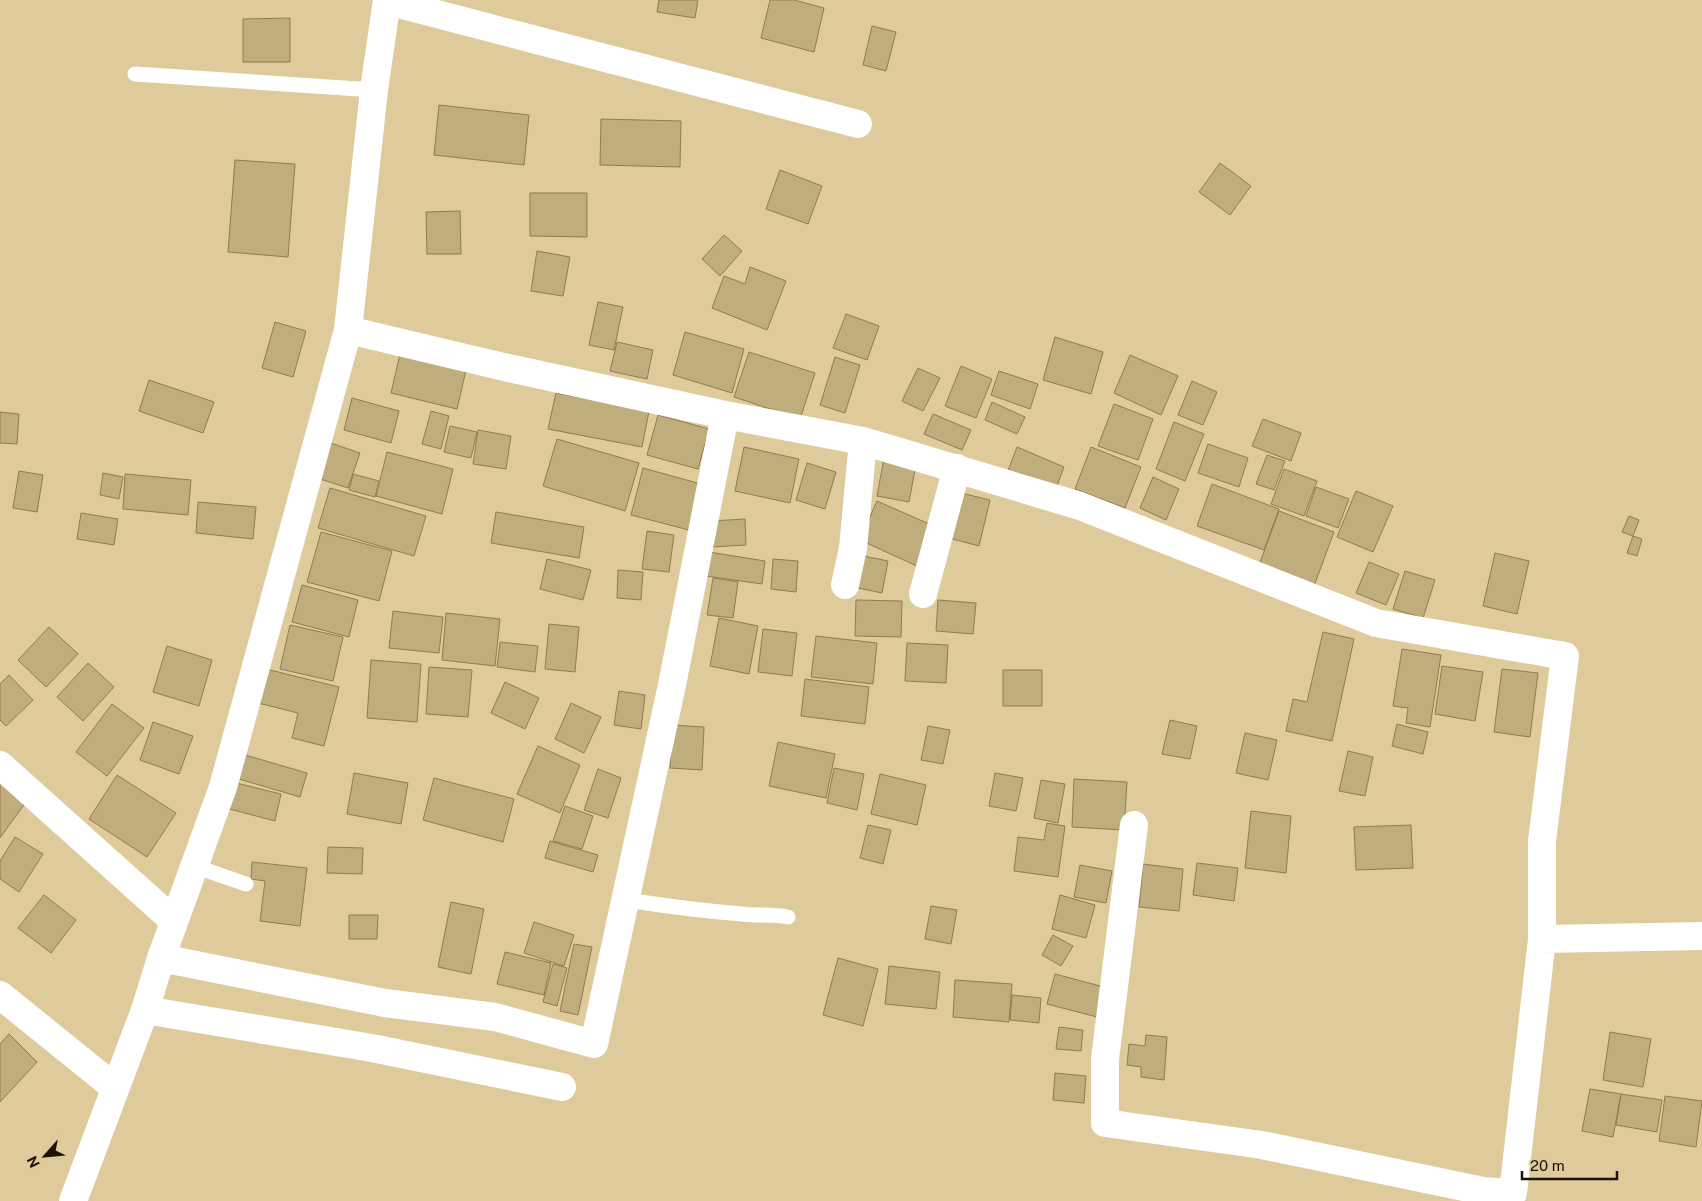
<svg xmlns="http://www.w3.org/2000/svg" width="1702" height="1201" viewBox="0 0 1702 1201" font-family="'Public Sans',sans-serif">
  <style>
    .building { fill: #c0ad7d; stroke: #8f7c4e }
    .lines { fill: none; stroke-linecap: round; stroke-linejoin: round }
    .lane { stroke: #fff; stroke-width: 15 }
    .street { stroke: #fff; stroke-width: 28 }
  </style>
  <rect width="100%" height="100%" fill="#deca9a"/>
  <path class="building" d="M659 0H698L695 18 657 12Z
    M770 0H794L824 8 814 52 761 38Z
    M290 18V62H243V19Z
    M872 26 896 32 886 71 863 65Z
    M439 105 529 115 524 165 434 155Z
    M601 119 681 121 680 167 600 165Z
    M235 160 295 164 288 257 228 252Z
    M1220 163 1251 186 1230 215 1199 192Z
    M780 170 822 186 808 224 766 209Z
    M530 193H587V237L530 236Z
    M460 211 461 254H427L426 212Z
    M724 235 742 251 720 276 702 259Z
    M537 251 570 257 563 296 531 291Z
    M750 267 786 281 767 330 712 308 724 276 745 284Z
    M598 302 623 307 614 350 589 345Z
    M846 314 879 326 867 360 833 348Z
    M275 322 306 331 293 377 262 368Z
    M685 332 744 349 732 393 673 375Z
    M1055 337 1103 352 1091 394 1043 380Z
    M617 342 653 350 647 379 610 371Z
    M749 352 815 373 800 419 734 397Z
    M400 354 466 370 457 409 391 393Z
    M1130 355 1178 376 1161 415 1114 393Z
    M835 357 860 365 845 413 820 405Z
    M961 366 992 379 976 418 945 406Z
    M918 368 940 378 923 411 902 401Z
    M999 371 1038 384 1030 409 991 395Z
    M149 380 214 402 203 433 139 411Z
    M1192 381 1217 392 1203 425 1178 415Z
    M556 393 649 411 642 447 548 429Z
    M352 398 399 411 391 443 344 430Z
    M992 402 1025 417 1017 434 985 420Z
    M1114 404 1153 419 1138 460 1098 446Z
    M431 411 449 416 441 449 422 444Z
    M0 412 19 414 17 444 0 443Z
    M933 414 971 430 962 450 924 434Z
    M658 415 709 429 698 469 647 455Z
    M1263 419 1301 433 1291 461 1252 446Z
    M1174 422 1204 434 1185 481 1156 469Z
    M450 426 477 432 471 458 444 452Z
    M478 430 511 436 506 469 473 464Z
    M557 439 639 463 625 511 543 486Z
    M325 441 360 453 348 488 314 477Z
    M1208 444 1248 458 1239 487 1198 473Z
    M744 447 799 459 790 503 735 491Z
    M1017 447 1064 467 1054 494 1006 476Z
    M1091 447 1141 467 1125 508 1075 489Z
    M387 452 453 469 442 514 376 496Z
    M885 453 917 459 909 502 877 496Z
    M1267 455 1285 461 1274 490 1256 484Z
    M807 463 836 472 825 509 796 500Z
    M643 468 701 484 689 530 631 515Z
    M1284 469 1317 481 1304 516 1271 504Z
    M19 471 43 475 37 512 13 508Z
    M103 473 123 477 119 499 100 495Z
    M125 474 191 480 188 515 123 509Z
    M353 474 379 481 375 497 349 490Z
    M1153 477 1179 489 1166 520 1140 508Z
    M1212 484 1279 509 1264 550 1197 526Z
    M1316 487 1349 499 1338 528 1306 516Z
    M330 488 426 516 414 556 318 528Z
    M1356 491 1393 506 1373 552 1337 537Z
    M961 493 990 500 979 546 949 538Z
    M877 501 936 527 919 567 860 540Z
    M198 502 256 507 253 539 196 533Z
    M1279 511 1334 532 1314 586 1259 565Z
    M496 512 584 527 579 558 491 543Z
    M81 513 118 519 114 545 77 539Z
    M1629 516 1639 520 1633 536 1622 532Z
    M745 519 746 545 713 547 712 521Z
    M647 531 674 535 669 572 642 569Z
    M321 532 392 551 379 601 307 582Z
    M1633 536 1642 539 1637 556 1627 553Z
    M703 551 765 561 762 584 699 575Z
    M1495 553 1529 561 1517 614 1483 606Z
    M864 556 888 561 882 593 858 588Z
    M547 559 591 570 583 600 540 589Z
    M773 559 798 561 796 592 771 589Z
    M1369 562 1399 574 1386 605 1356 593Z
    M618 570 643 572 641 600 617 598Z
    M1405 571 1435 580 1423 618 1393 609Z
    M713 578 738 582 733 618 707 615Z
    M302 585 358 600 349 637 292 622Z
    M856 600 902 601 901 637 855 636Z
    M938 600 976 603 973 634 936 631Z
    M393 611 443 617 439 653 389 648Z
    M446 613 500 619 495 666 442 660Z
    M719 618 758 626 749 674 710 666Z
    M549 624 579 627 575 672 545 669Z
    M290 625 343 637 333 681 280 669Z
    M49 627 78 654 46 687 18 660Z
    M763 629 797 633 792 676 758 672Z
    M1323 632 1354 639 1332 741 1286 731 1293 699 1307 702Z
    M816 636 877 643 873 684 811 677Z
    M500 642 538 646 535 672 497 667Z
    M907 643 948 645 946 683 905 681Z
    M167 646 212 660 199 706 153 692Z
    M1402 649 1441 655 1430 727 1406 723 1408 708 1393 706Z
    M371 660 421 664 417 722 367 718Z
    M88 663 114 687 83 721 57 697Z
    M1442 666 1483 672 1475 721 1435 714Z
    M429 667 472 670 468 717 426 714Z
    M266 669 339 687 324 746 292 738 298 713 258 703Z
    M1502 669 1538 673 1530 737 1494 732Z
    M1003 670H1042V706H1003Z
    M9 675 33 700 6 726 0 720V684Z
    M805 679 869 687 865 724 801 716Z
    M505 682 539 698 525 729 491 713Z
    M619 691 645 695 641 729 614 725Z
    M571 703 601 717 584 753 555 739Z
    M112 704 144 728 107 776 76 752Z
    M1170 720 1197 726 1190 759 1162 754Z
    M153 722 193 736 179 774 140 760Z
    M1397 724 1428 732 1423 754 1392 746Z
    M672 725 704 727 702 770 670 768Z
    M928 726 950 730 943 764 921 760Z
    M1245 733 1277 740 1268 780 1236 773Z
    M778 742 835 754 826 798 769 786Z
    M538 746 580 765 560 813 517 794Z
    M1348 751 1373 757 1365 796 1339 791Z
    M245 755 307 773 300 797 239 779Z
    M834 768 864 774 857 810 827 803Z
    M598 769 621 778 608 818 584 810Z
    M354 773 408 783 401 824 347 814Z
    M995 773 1023 778 1016 811 989 806Z
    M880 774 926 785 917 825 871 814Z
    M117 775 176 813 147 857 89 819Z
    M434 778 514 799 503 842 423 820Z
    M1074 779 1127 782 1124 830 1072 827Z
    M1041 780 1065 784 1058 823 1034 818Z
    M228 781 281 794 275 821 222 807Z
    M0 783 26 802 0 838Z
    M565 806 593 816 582 849 553 841Z
    M1251 811 1291 816 1286 873 1245 868Z
    M1047 823 1065 826 1058 877 1014 871 1018 837 1044 840Z
    M868 825 891 830 883 864 860 858Z
    M1411 825 1413 868 1356 870 1354 827Z
    M15 837 43 854 19 892 0 879V861Z
    M550 841 598 855 593 872 545 858Z
    M328 847 363 848 362 874 327 873Z
    M252 862 307 868 300 926 260 921 265 881 251 879Z
    M1197 863 1238 868 1234 901 1193 895Z
    M1143 864 1183 869 1179 911 1139 907Z
    M1080 865 1112 871 1106 903 1074 897Z
    M44 895 76 920 51 953 18 928Z
    M1060 895 1095 905 1086 938 1052 929Z
    M451 902 484 909 471 974 438 967Z
    M931 906 957 910 951 944 925 939Z
    M349 915H378L377 939H349Z
    M534 922 574 935 564 966 524 953Z
    M1053 935 1073 946 1061 966 1042 955Z
    M574 944 592 947 578 1015 560 1011Z
    M505 952 551 963 544 995 497 984Z
    M838 958 878 969 863 1026 823 1015Z
    M553 964 567 968 557 1006 543 1002Z
    M889 966 940 972 936 1009 885 1004Z
    M1055 974 1104 987 1097 1017 1047 1004Z
    M955 980 1012 984 1009 1022 953 1017Z
    M1012 995 1041 998 1039 1023 1010 1020Z
    M1059 1027 1083 1030 1081 1051 1056 1049Z
    M1610 1032 1651 1039 1643 1087 1603 1080Z
    M9 1034 37 1062 0 1102V1044Z
    M1146 1035 1167 1037 1164 1080 1141 1077V1067L1127 1065 1129 1044 1145 1046Z
    M1055 1073 1086 1076 1084 1103 1053 1100Z
    M1590 1089 1621 1094 1613 1137 1582 1131Z
    M1621 1094 1662 1100 1657 1132 1616 1125Z
    M1665 1096 1702 1101 1696 1147 1659 1141Z"/>
  <g class="lines">
    <path class="lane" d="M135 74 374 90
      M194 866 246 884
      M627 900C665 906 703 911 742 914 757 916 772 914 788 917"/>
    <path class="street" d="M387 1 858 124
      M348 330 504 367 725 415 863 441 1080 506 1376 623 1565 656 1542 841V939L1513 1193 1483 1191 1262 1145 1105 1123V1059L1134 825
      M845 585 853 548 863 441
      M923 594 957 468
      M0 765 174 921
      M1542 939 1702 936
      M161 958 385 1003 495 1017 594 1044 672 685 725 415
      M0 995 114 1087
      M145 1010 372 1048 562 1087
      M73 1201 145 1010 161 958 223 787 348 330 374 90 387 0"/>
  </g>
  <g transform="translate(45 1156) rotate(243)" stroke="#deca9a" stroke-width="4" paint-order="stroke">
  <path d="M0-4L9 19L0 12L-9 19Z" fill="#1b1403"/>
  <text y="-8" font-size="14" font-weight="bold" text-anchor="middle" fill="#1b1403">N</text>
  </g>
  <path d="M1522 1171v8h95v-8" fill="none" stroke="#1b1403" stroke-width="2.5"/>
  <text x="1530" y="1171" font-size="15" fill="#1b1403" stroke="#deca9a" stroke-width="4" paint-order="stroke">20 m</text>
</svg>
